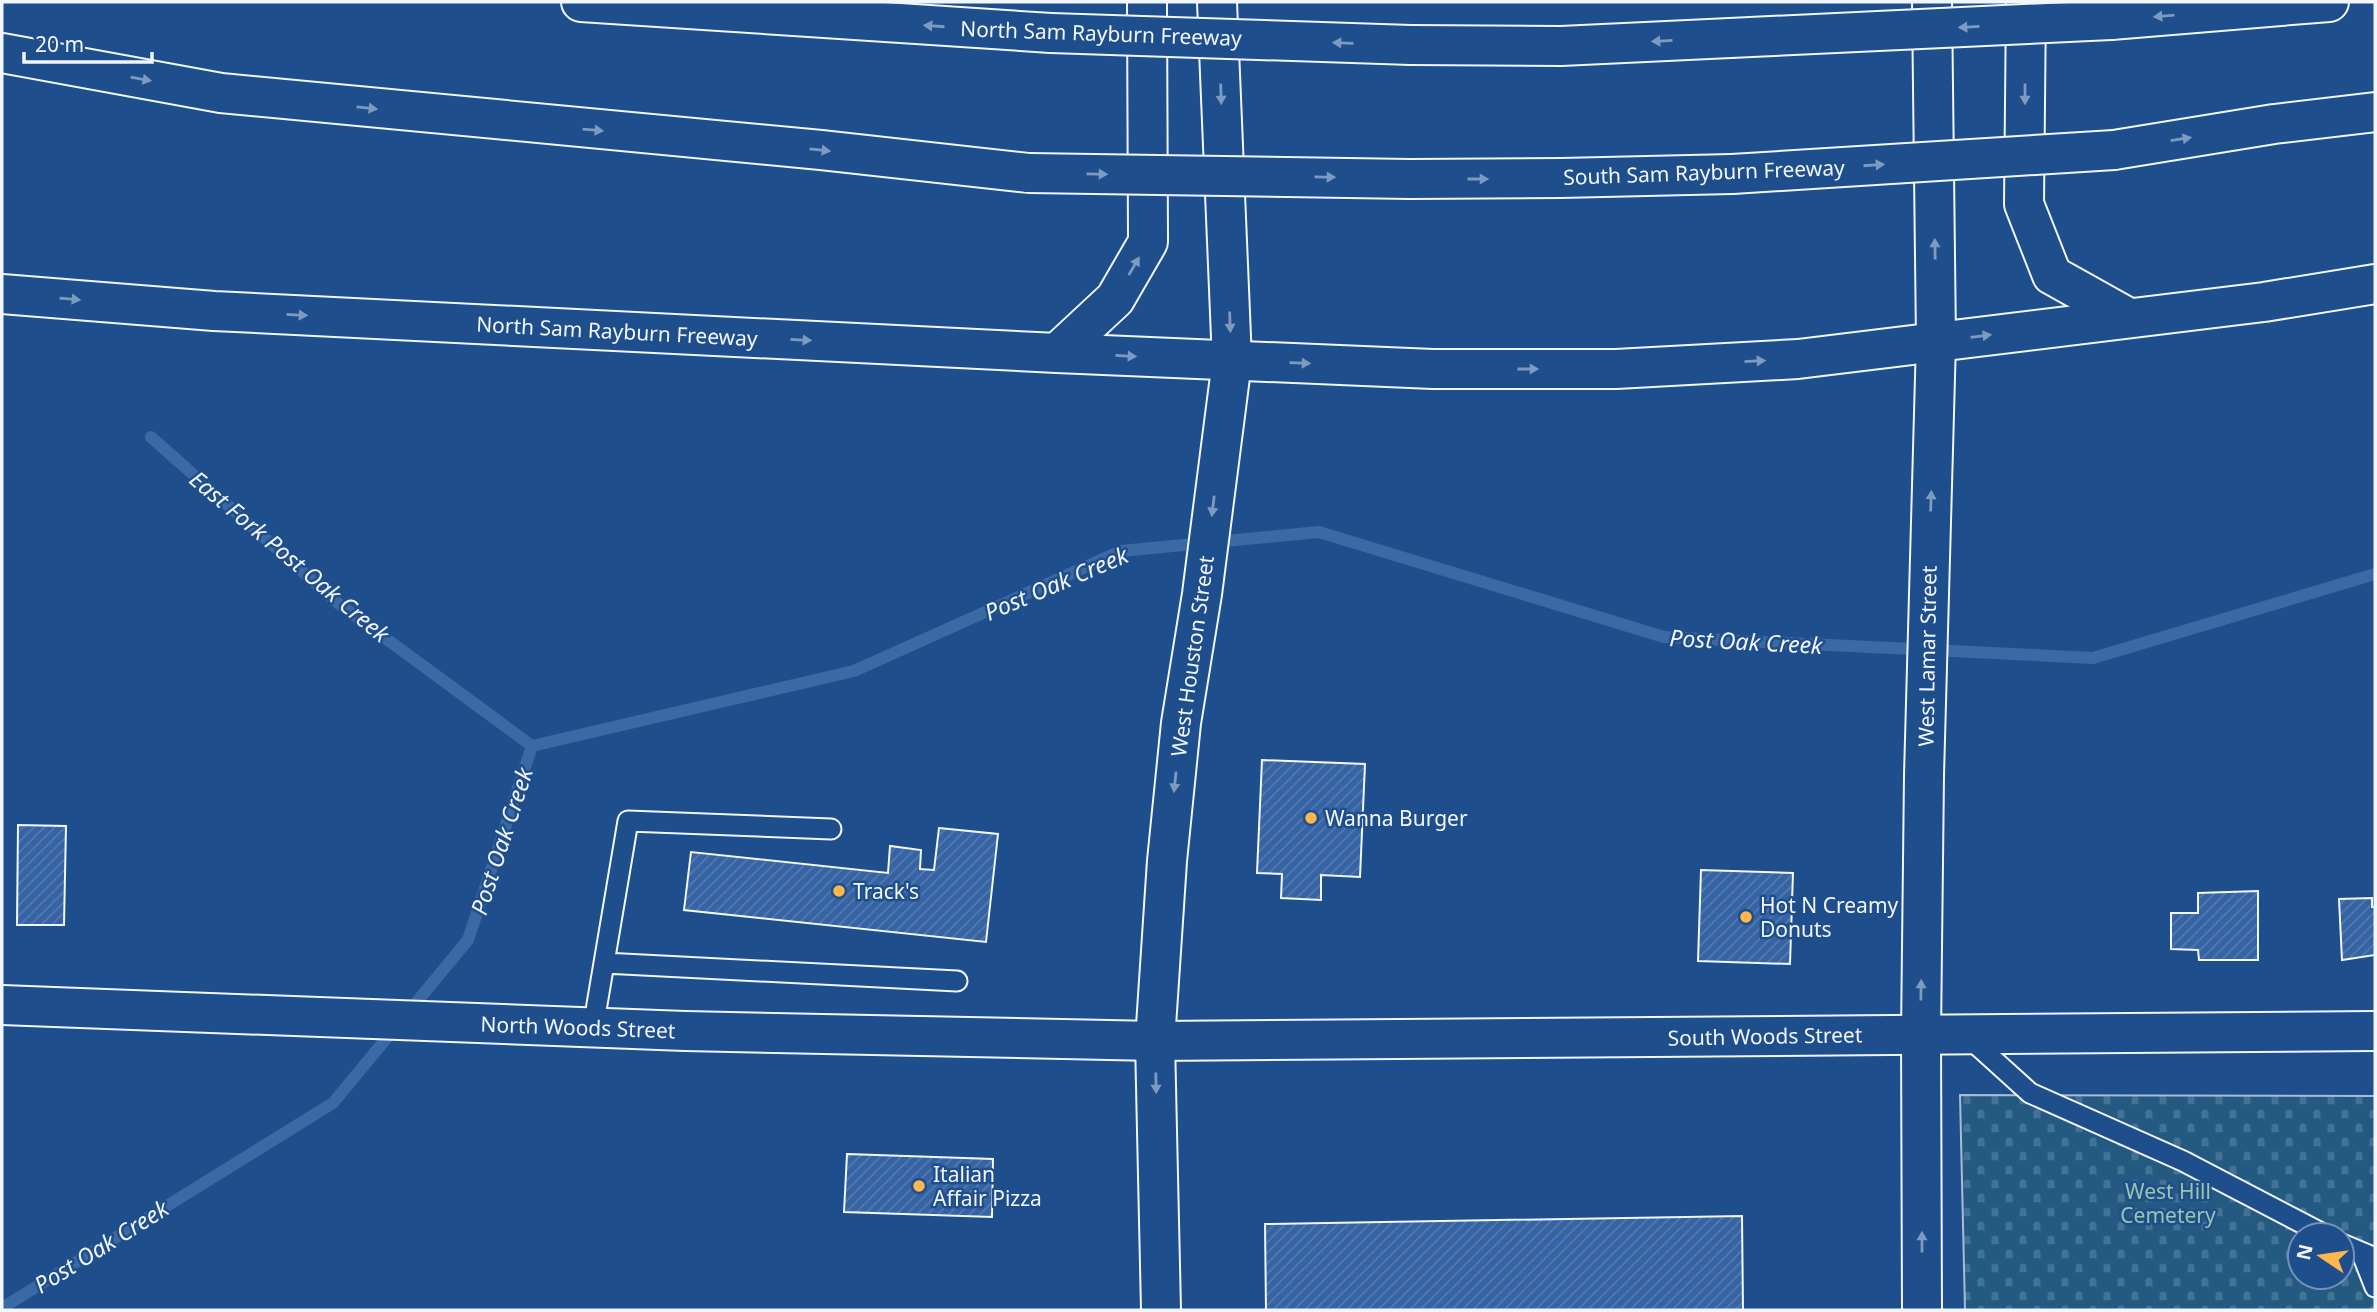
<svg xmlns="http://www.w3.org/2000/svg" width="2377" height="1312" viewBox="0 0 2377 1312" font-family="'Noto Sans',sans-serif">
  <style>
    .cemetery { fill: url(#cemetery-stones); stroke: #a8bbd7; stroke-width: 2; fill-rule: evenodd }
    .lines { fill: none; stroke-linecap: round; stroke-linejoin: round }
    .stream { stroke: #3b69a3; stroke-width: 12 }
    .building { fill: url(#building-hatch); stroke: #f2f6ff; stroke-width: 2 }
    .service-casing { stroke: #f2f6ff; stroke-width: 23 }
    .minor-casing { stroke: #f2f6ff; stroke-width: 42 }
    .secondary-casing { stroke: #f2f6ff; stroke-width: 42 }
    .primary-casing { stroke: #f2f6ff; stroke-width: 42 }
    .motorway-casing { stroke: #f2f6ff; stroke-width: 42 }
    .service { stroke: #1f4e8c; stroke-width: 19 }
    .minor { stroke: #1f4e8c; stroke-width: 38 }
    .secondary { stroke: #1f4e8c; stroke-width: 38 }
    .primary { stroke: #1f4e8c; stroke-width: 38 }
    .motorway { stroke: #1f4e8c; stroke-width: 38 }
    .motorway-bridge-casing { stroke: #f2f6ff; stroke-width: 42; stroke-linecap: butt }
    .motorway-bridge { stroke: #1f4e8c; stroke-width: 38 }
    .oneway { fill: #7e9ac0 }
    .poi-dot { fill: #ffb74d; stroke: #1f4e8c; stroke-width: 2.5 }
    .labels { text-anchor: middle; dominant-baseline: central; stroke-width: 5; stroke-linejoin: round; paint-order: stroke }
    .street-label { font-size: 21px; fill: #f2f6ff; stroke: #1f4e8c }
    .poi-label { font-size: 21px; fill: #f2f6ff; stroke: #1f4e8c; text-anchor: start }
    .park-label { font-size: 21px; fill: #97c8a6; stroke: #1f4e8c }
    .water-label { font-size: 23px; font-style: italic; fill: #f2f6ff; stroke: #1f4e8c }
  </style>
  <defs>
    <pattern id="cemetery-stones" width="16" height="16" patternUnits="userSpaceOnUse" patternTransform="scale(1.75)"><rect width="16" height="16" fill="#245a82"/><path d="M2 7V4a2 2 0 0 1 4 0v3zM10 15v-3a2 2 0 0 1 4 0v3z" fill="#447295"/></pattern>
    <pattern id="building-hatch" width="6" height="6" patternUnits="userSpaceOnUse" patternTransform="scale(1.75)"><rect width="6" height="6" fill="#3563a3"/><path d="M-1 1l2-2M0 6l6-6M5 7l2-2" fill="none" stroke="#537ab1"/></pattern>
  </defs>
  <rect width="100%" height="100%" fill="#1f4e8c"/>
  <path class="cemetery" d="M1960 1095 2375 1096V1310H1965ZM2300 1235H2342V1277H2300Z"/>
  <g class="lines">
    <path class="stream" d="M151 437 339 604 532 746
      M2 1308 333 1103 468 940 532 746 854 671 1121 551 1319 532 1664 637 2093 658 2375 574"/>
  </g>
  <path class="building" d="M1262 760 1365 764 1360 877 1321 875V900L1281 898 1282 874 1257 873Z
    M18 825 66 826 64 925H17Z
    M939 828 998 834 986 942 684 910 691 852 888 873 890 846 921 850 920 869 934 870Z
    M1701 870 1793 873 1790 964 1698 961Z
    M2258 891V960H2199L2198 950 2171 949V913H2198V893Z
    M2372 898V907H2375V955L2342 960 2339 899Z
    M847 1154 993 1159 992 1217 844 1212Z
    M1742 1216 1743 1310H1266L1265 1224Z"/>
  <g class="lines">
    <g class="service-casing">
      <path id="service" d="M604 963 957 981
        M593 1028 628 821 831 829
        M1967 1036 2030 1093 2183 1161 2325 1235
        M2342 1244 2375 1258
        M2362 1254 2375 1287"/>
    </g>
    <g class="minor-casing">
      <path id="minor" d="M2 1005 685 1031 1155 1041 2375 1031"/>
    </g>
    <g class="secondary-casing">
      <path id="secondary" d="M2026 2 2024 204 2052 275 2129 318
        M2 294 214 311 1057 353 1433 369H1616L1798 359 2264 302 2375 284
        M1057 353 1115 299 1148 242 1147 2"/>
    </g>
    <g class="primary-casing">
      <path id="primary" d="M1161 1310 1155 1041 1167 861 1181 723 1202 594 1232 361 1217 2
        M1922 1310 1921 1034 1924 775 1936 341 1932 2"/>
    </g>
    <g class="motorway-casing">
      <path id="motorway" d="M581 2 1051 33
        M2111 20 2329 2
        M1411 45 1561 46 1730 38
        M2 53 221 93 821 150 1029 173
        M2114 150 2274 124 2375 112
        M1410 179 1561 178 1732 174"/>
    </g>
    <use href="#service" class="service"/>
    <use href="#minor" class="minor"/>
    <use href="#secondary" class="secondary"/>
    <use href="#primary" class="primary"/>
    <use href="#motorway" class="motorway"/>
    <g class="motorway-bridge-casing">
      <path id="motorway-bridge" d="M1051 33 1411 45
        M1730 38 2111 20
        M1029 173 1410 179
        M1732 174 2114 150"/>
    </g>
    <use href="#motorway-bridge" class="motorway-bridge"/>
  </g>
  <defs><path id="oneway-solid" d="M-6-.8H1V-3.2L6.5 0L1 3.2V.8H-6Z" transform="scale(1.75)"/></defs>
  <g class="oneway">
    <use href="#oneway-solid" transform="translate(2164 16) rotate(175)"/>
    <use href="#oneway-solid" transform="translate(934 26) rotate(-176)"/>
    <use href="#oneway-solid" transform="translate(1969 27) rotate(177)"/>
    <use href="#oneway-solid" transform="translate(1662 41) rotate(177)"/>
    <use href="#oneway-solid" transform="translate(1343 43) rotate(-178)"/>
    <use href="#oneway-solid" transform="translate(141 79) rotate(10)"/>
    <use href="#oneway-solid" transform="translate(1221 94) rotate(88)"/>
    <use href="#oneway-solid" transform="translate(2025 94) rotate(90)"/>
    <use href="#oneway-solid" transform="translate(367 108) rotate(6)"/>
    <use href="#oneway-solid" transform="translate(593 130) rotate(5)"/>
    <use href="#oneway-solid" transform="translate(2181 139) rotate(-9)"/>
    <use href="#oneway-solid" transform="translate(820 150) rotate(6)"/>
    <use href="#oneway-solid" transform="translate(1874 165) rotate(-4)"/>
    <use href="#oneway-solid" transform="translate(1097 174) rotate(1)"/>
    <use href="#oneway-solid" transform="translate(1325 177) rotate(1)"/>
    <use href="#oneway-solid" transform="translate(1478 179)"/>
    <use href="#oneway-solid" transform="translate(1935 249) rotate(-91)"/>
    <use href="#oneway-solid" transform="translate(1134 266) rotate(-60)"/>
    <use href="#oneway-solid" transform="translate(70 299) rotate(5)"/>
    <use href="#oneway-solid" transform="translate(297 315) rotate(3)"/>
    <use href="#oneway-solid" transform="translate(1230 322) rotate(88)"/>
    <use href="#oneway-solid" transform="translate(1981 336) rotate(-7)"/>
    <use href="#oneway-solid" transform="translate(801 340) rotate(3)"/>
    <use href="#oneway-solid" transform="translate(1126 356) rotate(3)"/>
    <use href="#oneway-solid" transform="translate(1755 361) rotate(-3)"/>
    <use href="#oneway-solid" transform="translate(1300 363) rotate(2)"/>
    <use href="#oneway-solid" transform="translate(1528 369)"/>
    <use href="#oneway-solid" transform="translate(1931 501) rotate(-88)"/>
    <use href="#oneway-solid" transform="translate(1213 506) rotate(97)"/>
    <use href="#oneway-solid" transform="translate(1175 782) rotate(96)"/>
    <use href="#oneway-solid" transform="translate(1921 990) rotate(-89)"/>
    <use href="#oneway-solid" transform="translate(1156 1083) rotate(89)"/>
    <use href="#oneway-solid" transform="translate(1922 1242) rotate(-90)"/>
  </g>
  <g class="poi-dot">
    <circle cx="1311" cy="818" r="7"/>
    <circle cx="839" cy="891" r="7"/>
    <circle cx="1746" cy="917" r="7"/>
    <circle cx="919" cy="1186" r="7"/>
  </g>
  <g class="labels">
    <g class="street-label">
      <text transform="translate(1101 33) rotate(2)">North Sam Rayburn Freeway</text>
      <text transform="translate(1704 172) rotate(-2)">South Sam Rayburn Freeway</text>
      <text transform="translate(617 331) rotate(3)">North Sam Rayburn Freeway</text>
      <text transform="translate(1192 656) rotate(-82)">West Houston Street</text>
      <text transform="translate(1927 656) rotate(-89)">West Lamar Street</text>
      <text transform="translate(578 1027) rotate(2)">North Woods Street</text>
      <text transform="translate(1765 1036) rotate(-1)">South Woods Street</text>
    </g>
    <g class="poi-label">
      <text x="1325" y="818">Wanna Burger</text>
      <text x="853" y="891">Track's</text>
      <text x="1760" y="905">Hot N Creamy<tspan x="1760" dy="24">Donuts</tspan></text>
      <text x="933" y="1174">Italian<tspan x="933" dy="24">Affair Pizza</tspan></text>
    </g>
    <g class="park-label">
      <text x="2168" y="1191">West Hill<tspan x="2168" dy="24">Cemetery</tspan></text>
    </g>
    <g class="water-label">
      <text transform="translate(290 556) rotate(40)">East Fork Post Oak Creek</text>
      <text transform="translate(1056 583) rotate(-23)">Post Oak Creek</text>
      <text transform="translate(1746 641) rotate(3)">Post Oak Creek</text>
      <text transform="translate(501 841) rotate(-72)">Post Oak Creek</text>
      <text transform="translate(101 1246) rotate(-32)">Post Oak Creek</text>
    </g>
  </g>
  <rect width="2377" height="1312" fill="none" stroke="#f2f6ff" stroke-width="7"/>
  <g transform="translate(2321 1256) rotate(283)"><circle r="33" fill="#1f4e8c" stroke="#7391ba" stroke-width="2"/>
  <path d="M0-5L12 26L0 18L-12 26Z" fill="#ffb74d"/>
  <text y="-10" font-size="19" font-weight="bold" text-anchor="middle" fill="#f2f6ff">N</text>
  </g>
  <path d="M24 52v10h128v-10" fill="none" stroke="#f2f6ff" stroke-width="3.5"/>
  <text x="35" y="52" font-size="21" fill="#f2f6ff" stroke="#1f4e8c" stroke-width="5" paint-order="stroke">20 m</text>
</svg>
